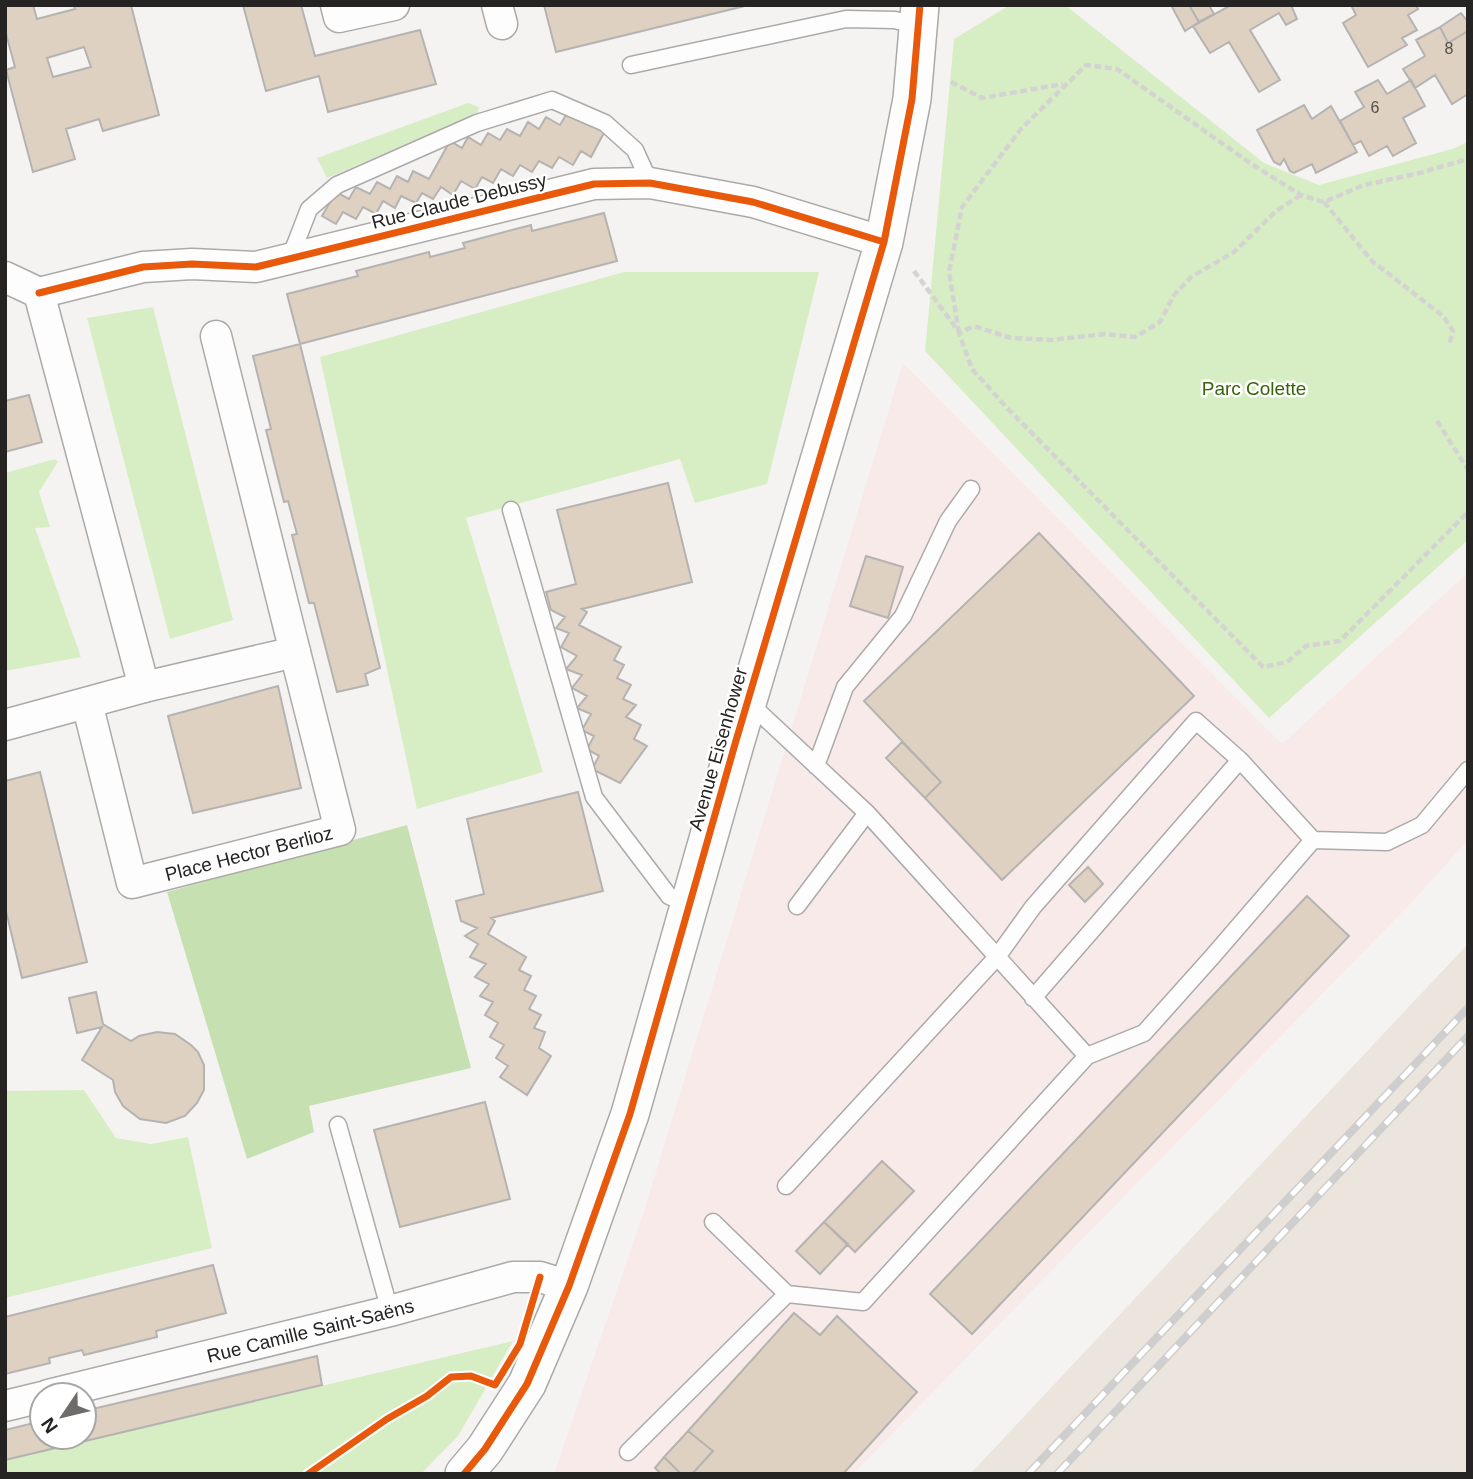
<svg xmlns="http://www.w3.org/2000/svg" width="1473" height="1479" viewBox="0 0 1473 1479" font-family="Helvetica,sans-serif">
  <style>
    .built { fill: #ebe5de }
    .industrial { fill: #f9eaea }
    .green { fill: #d7eec5 }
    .forest { fill: #c6e0b1 }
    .building { fill: #ded1c1; stroke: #b4b3b1; stroke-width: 2; fill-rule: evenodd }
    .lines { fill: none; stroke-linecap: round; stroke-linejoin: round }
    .service-casing { stroke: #abaaa8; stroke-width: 19 }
    .minor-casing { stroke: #abaaa8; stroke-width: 33 }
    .tertiary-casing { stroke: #abaaa8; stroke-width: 40 }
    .path { stroke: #d4d3d2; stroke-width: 4.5; stroke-dasharray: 7 3.5; stroke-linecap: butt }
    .service { stroke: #fefdfd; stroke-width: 16 }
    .minor { stroke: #fefdfd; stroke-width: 30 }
    .tertiary { stroke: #fefdfd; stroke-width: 37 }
    .rail-casing { stroke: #cfcece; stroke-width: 8 }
    .rail { stroke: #fff; stroke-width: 5; stroke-dasharray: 16; stroke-linecap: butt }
    .cycleway-casing { stroke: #fff; stroke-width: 11 }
    .cycleway { stroke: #e8590c; stroke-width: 7 }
    .labels { text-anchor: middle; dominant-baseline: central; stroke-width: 5; stroke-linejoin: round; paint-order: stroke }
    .number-label { font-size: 16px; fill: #534f4a }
    .street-label { font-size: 19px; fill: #252422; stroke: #fff }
    .park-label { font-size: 19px; fill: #386308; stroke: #fff }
  </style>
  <rect width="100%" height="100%" fill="#f5f3f1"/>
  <path class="built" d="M1468 944V1474H970L1416 999Z"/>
  <path class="industrial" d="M903 363 1282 744 1468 572V840L1417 897 853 1474H554L644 1211Z"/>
  <path class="green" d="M1010 5H1065L1264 163 1319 185 1452 149 1468 142V540L1269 718 925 351 954 39Z
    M468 103 479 107 477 114 327 178 317 158Z
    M624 272H819L767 484 695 503 680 459 466 518 543 772 417 809 320 357Z
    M153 307 233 620 170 639 87 318Z
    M55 459 58 462 39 492 50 527 35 528 81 657 5 671V473Z
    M84 1090 116 1138 151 1144 188 1137 212 1248 5 1298V1091Z
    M513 1341 458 1436 421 1474H5V1460Z"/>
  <path class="forest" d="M407 825 471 1068 309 1106 314 1132 247 1159 167 892Z"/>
  <path class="building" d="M5 5H33L37 19 75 9 74 5H131L159 115 103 131 99 119 66 129 75 159 33 172 6 70 15 67 5 30ZM84 47 91 67 53 77 47 58Z
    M243 5H301L315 56 420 30 436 84 328 112 319 76 266 91Z
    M544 5H749L556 52Z
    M1171 5H1189L1199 22 1185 31Z
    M1189 5H1209L1214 14 1199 22Z
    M1231 5H1291L1297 19 1286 25 1279 13 1250 30 1280 80 1259 92 1229 42 1210 53 1193 26Z
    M1351 5H1416L1418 9 1408 15 1417 30 1402 38 1407 45 1368 67 1343 23 1356 15Z
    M1461 13 1468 22V31L1448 43 1440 27Z
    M1440 27 1448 43 1468 31V94L1452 104 1435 75 1415 88 1403 69 1425 56 1416 40Z
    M1378 80 1387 94 1411 80 1425 106 1403 118 1416 143 1393 156 1387 146 1369 156 1361 141 1353 145 1340 121 1364 107 1355 92Z
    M1304 105 1312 119 1331 106 1357 152 1316 173 1312 164 1294 173 1290 171 1284 159 1280 165 1274 162 1257 130Z
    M569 110 605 131 591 157 581 151 573 165 559 157 552 168 539 161 532 172 520 165 513 176 501 169 493 183 482 177 475 189 461 181 453 195 441 187 433 199 422 193 416 203 401 196 395 208 383 201 376 214 363 207 356 219 343 212 336 224 322 216 336 192 349 199 356 187 370 194 377 182 390 189 397 176 408 182 413 171 429 179 450 141 462 148 468 137 481 145 488 133 500 140 507 129 520 136 528 122 539 129 546 117 560 125Z
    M604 213 617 261 300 344 287 294 358 276 356 271 429 252 430 257 465 248 463 243 531 225 532 231Z
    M300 344 380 668 365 674 368 685 337 692 314 603H309L292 535 297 534 288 501 284 502 266 430 271 429 253 356Z
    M29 395 42 442 5 452V401Z
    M668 483 692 582 582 609 587 612 579 625 621 647 614 660 624 665 617 678 631 685 623 699 636 705 626 717 641 725 634 739 647 746 620 783 592 769 599 756 587 749 594 736 582 730 591 714 577 708 587 696 572 688 582 675 566 669 577 656 561 647 569 633 556 628 565 617 551 610 546 592 576 584 557 510Z
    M1039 533 1194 696 1002 880 925 798 941 782 864 701Z
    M866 556 903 567 888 618 850 606Z
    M278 686 301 788 193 813 168 716Z
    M902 742 941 782 925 798 886 758Z
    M40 772 87 962 22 978 5 907V781Z
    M578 792 603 891 491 918 495 921 488 934 526 957 519 970 531 976 524 990 536 996 529 1009 541 1015 534 1028 545 1032 539 1048 551 1056 527 1095 500 1077 508 1066 496 1058 504 1045 490 1037 498 1023 485 1015 493 1002 480 996 489 984 475 977 486 964 470 957 478 944 465 936 477 928 461 921 456 901 484 894 467 819Z
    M1088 867 1103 884 1085 902 1069 885Z
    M1307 896 1349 936 972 1334 930 1294Z
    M96 992 103 1024 131 1041 139 1036 157 1032 175 1034 191 1045 198 1052 204 1065V1090L197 1103 185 1116 166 1123 140 1119 123 1106 115 1092 113 1080 82 1060 102 1027 77 1033 69 998Z
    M485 1102 510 1199 400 1227 374 1130Z
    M882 1161 914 1191 855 1252 824 1222Z
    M824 1222 848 1244 820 1274 796 1251Z
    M213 1265 226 1313 156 1331 157 1337 84 1355 82 1350 49 1358 50 1363 5 1374V1317Z
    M794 1313 820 1335 837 1316 917 1392 843 1474H692L713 1451 688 1431Z
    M317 1356 322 1385 5 1460V1430L42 1421V1437H84V1411Z
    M688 1431 713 1451 692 1474H681L664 1457Z
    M664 1457 681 1474H661L655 1468Z"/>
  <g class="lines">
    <g class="service-casing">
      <path id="service" d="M631 65 846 19 895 20 917 26
        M290 258 309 209 337 185 477 123 552 100 605 123 635 150 650 183
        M511 510 594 797 669 896 688 905
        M816 766 845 687 903 616 948 521 971 489
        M1313 840 1387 842 1422 825 1468 770
        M797 906 867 813
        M1087 1056 1144 1033 1212 957 1313 840 1240 760
        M338 1125 390 1311
        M786 1186 997 957 1033 907 1196 721 1240 760 1033 998
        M713 1222 787 1294
        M628 1452 787 1294 863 1302 1087 1056 867 813 748 702"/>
    </g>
    <g class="minor-casing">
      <g id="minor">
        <path d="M336 5 339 17 394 5"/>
        <path d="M497 5 502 24"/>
        <path d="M5 277 39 293"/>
        <path d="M39 293 143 267 192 264 256 267 594 184 650 183 753 202 884 242"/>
        <path d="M216 336 295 652"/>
        <path id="s1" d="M87 703 132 883 340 830 295 652 144 687"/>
        <path d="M5 725 144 687 39 293"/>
        <path id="s2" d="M48 1395 390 1311 513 1277H540L569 1286"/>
        <path d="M5 1406 42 1397"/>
      </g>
    </g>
    <g class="tertiary-casing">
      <path id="tertiary" d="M464 1474 485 1449 527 1384 569 1286 630 1114 735 744 884 242 912 99 920 5"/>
    </g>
    <path class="path" d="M951 82 982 98 1063 84
      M1301 195 1276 211 1234 252 1191 277 1174 295 1160 322 1135 337 1105 334 1051 340 1011 338 974 326 959 333 972 369 1008 409 1263 667 1287 662 1306 646 1340 641 1468 512
      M1324 202 1372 261 1443 316 1453 331 1449 345
      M914 271 959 332
      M959 333 949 272 962 207 1021 129 1086 65 1117 69 1250 163 1301 195 1324 202 1364 185 1416 174 1468 159
      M1437 421 1468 470"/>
    <use href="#service" class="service"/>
    <use href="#minor" class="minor"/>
    <use href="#tertiary" class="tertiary"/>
    <g class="rail-casing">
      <path id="rail" d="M1028 1474 1468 1008
        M1057 1474 1468 1036"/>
    </g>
    <use href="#rail" class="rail"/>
    <g class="cycleway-casing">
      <path id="cycleway" d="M39 293 143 267 192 264 256 267 594 184 650 183 753 202 884 242
        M308 1474 387 1419 427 1396 451 1377 471 1376 495 1385 520 1344 540 1277
        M464 1474 485 1449 527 1384 569 1286 630 1114 735 744 884 242 912 99 920 5"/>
    </g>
    <use href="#cycleway" class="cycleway"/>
  </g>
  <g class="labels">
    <g class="number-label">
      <text x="1449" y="48">8</text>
      <text x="1375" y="107">6</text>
    </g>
    <g class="street-label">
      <text transform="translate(459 201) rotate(-14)">Rue Claude Debussy</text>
      <text transform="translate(718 749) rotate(-74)">Avenue Eisenhower</text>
      <text stroke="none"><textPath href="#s1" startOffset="306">Place Hector Berlioz</textPath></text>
      <text stroke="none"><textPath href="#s2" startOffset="270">Rue Camille Saint-Saëns</textPath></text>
    </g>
    <g class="park-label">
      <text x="1254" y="388">Parc Colette</text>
    </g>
  </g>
  <rect width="1473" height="1479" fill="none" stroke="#252422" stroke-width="14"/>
  <g transform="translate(63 1416) rotate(235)"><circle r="33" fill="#ffffff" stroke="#a8a7a7" stroke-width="2"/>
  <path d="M0-5L12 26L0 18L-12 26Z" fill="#6e6c6a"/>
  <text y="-10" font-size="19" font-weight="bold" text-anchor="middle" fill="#252422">N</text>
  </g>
</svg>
